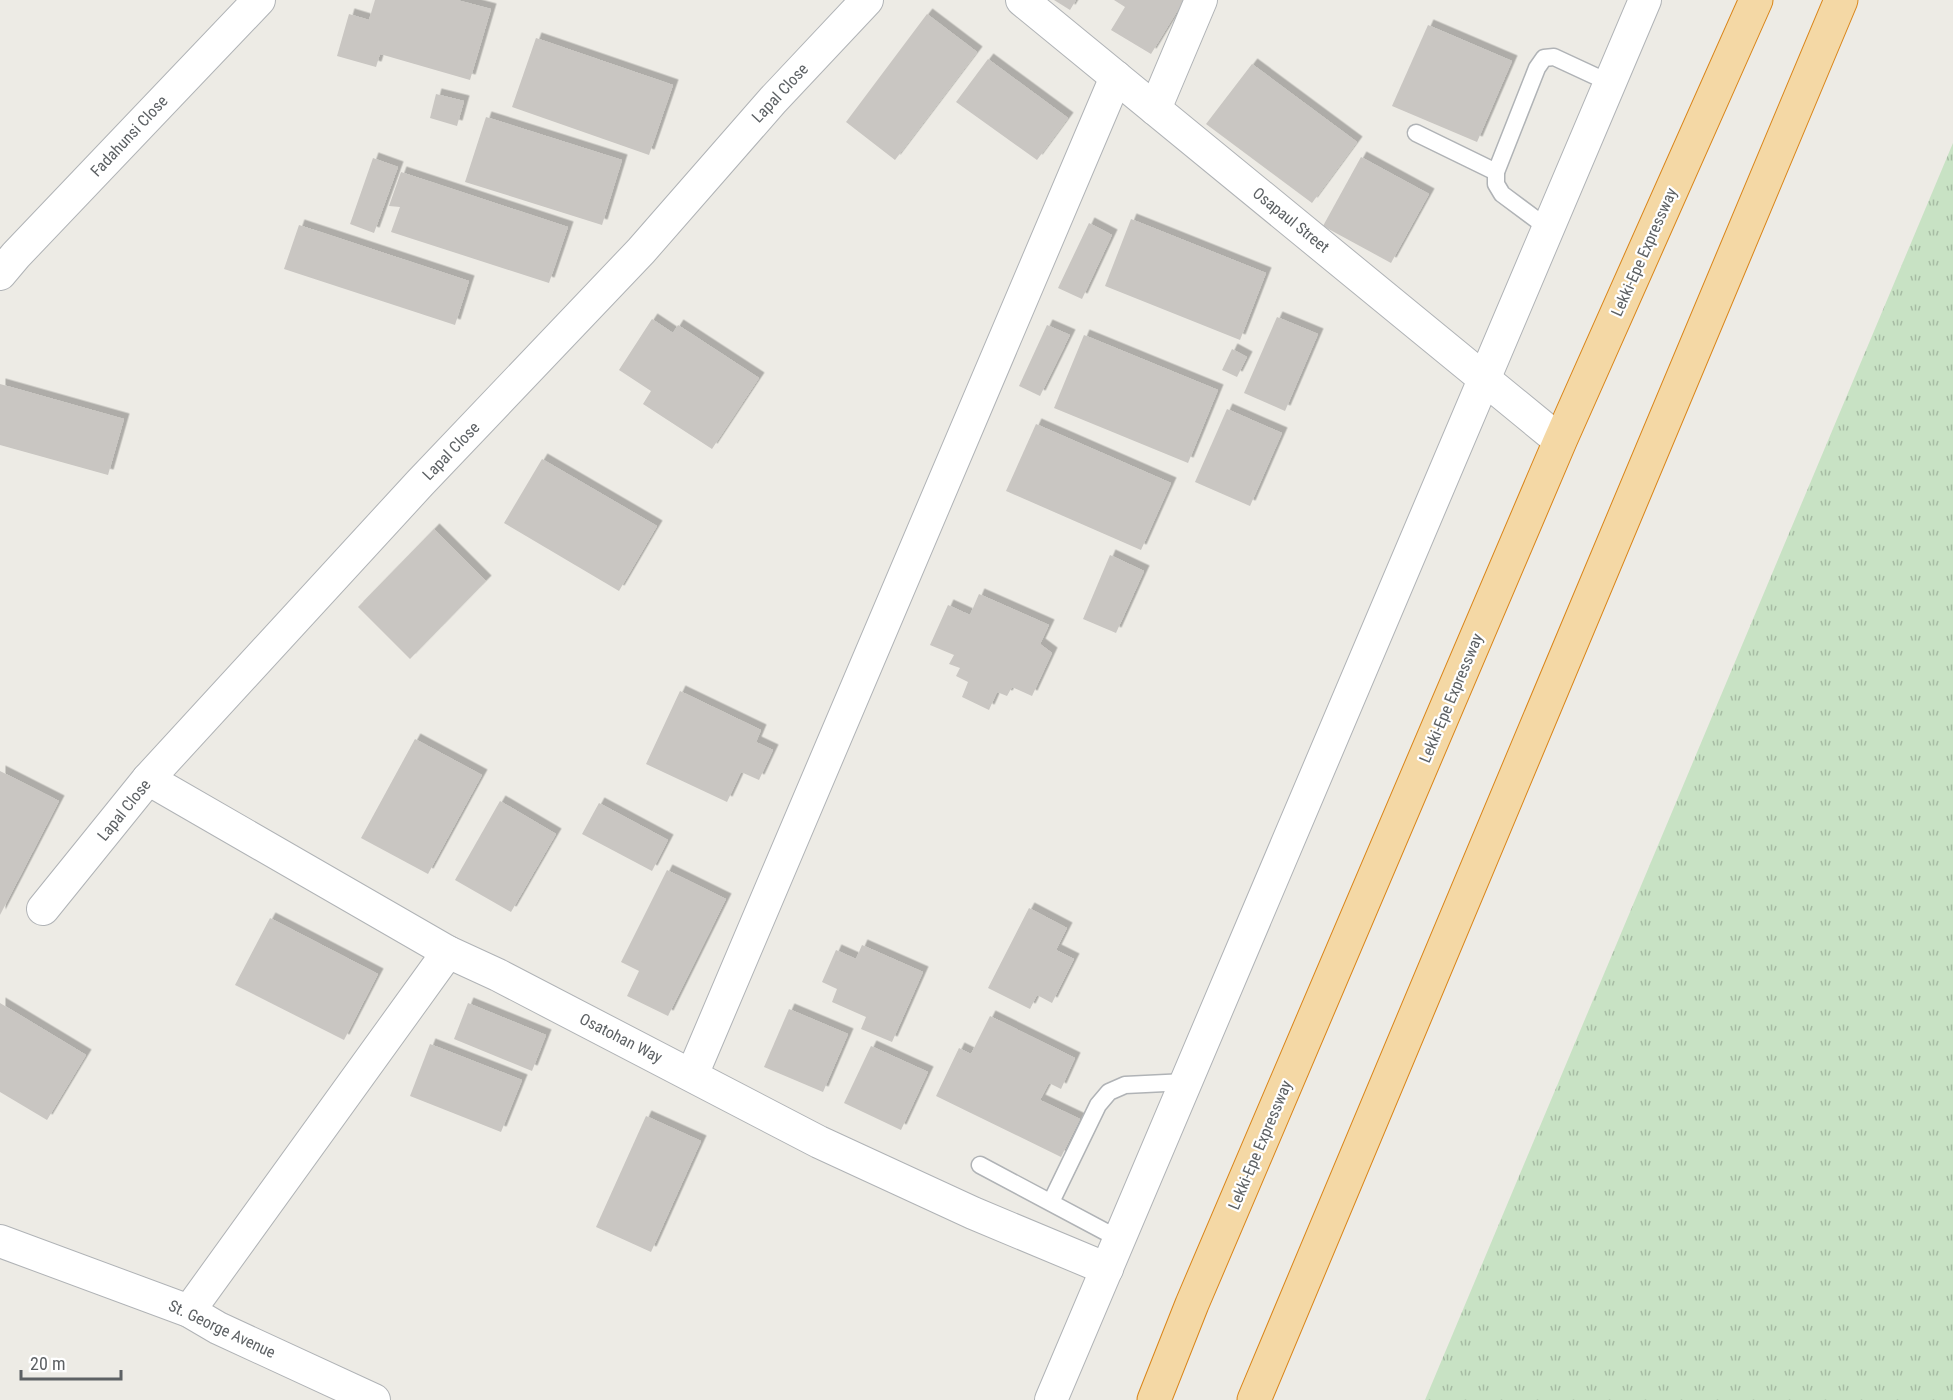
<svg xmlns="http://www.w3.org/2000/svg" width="1953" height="1400" font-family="'Roboto Condensed',sans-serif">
<defs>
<pattern id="grass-tufts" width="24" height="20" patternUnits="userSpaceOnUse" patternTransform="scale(1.5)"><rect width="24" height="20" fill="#c8e2c4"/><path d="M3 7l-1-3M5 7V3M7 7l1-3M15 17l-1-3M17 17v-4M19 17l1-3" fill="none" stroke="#a6bba3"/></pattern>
<filter id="shadow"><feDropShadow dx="5.5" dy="-5.5" stdDeviation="0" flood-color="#0004"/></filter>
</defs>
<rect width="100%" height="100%" fill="#edebe5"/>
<polygon fill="url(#grass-tufts)" points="1953,143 1953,1400 1425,1400"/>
<g fill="#c9c6c2" filter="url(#shadow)">
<polygon points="375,0 457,0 491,9 470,80 380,54 376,67 337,56 349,14 369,20"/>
<polygon points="1054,0 1076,0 1070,10"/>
<polygon points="1114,0 1184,0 1151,54 1111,30 1125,7"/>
<polygon points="927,14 977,52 895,160 846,122"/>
<polygon points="1428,25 1512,61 1477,142 1392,106"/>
<polygon points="536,38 673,85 649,155 512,107"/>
<polygon points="988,59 1068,118 1037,160 956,102"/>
<polygon points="1252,64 1357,142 1312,203 1206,124"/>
<polygon points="436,94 464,101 457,126 430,118"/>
<polygon points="486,117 622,160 602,225 465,182"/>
<polygon points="1361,157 1429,194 1391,263 1323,226"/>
<polygon points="373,158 398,167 374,233 350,224"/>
<polygon points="401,172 568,227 549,283 391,232 400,207 389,206"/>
<polygon points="1131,219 1266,273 1240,340 1105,286"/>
<polygon points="1089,223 1112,235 1082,299 1058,288"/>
<polygon points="299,225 469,281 455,325 284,269"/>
<polygon points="1277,317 1318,334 1285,411 1244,393"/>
<polygon points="652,319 673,333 678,325 759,378 712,449 643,404 651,391 619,370"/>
<polygon points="1047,325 1070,335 1040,396 1019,386"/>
<polygon points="1084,335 1218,390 1188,463 1054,408"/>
<polygon points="1232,349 1247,357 1237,377 1222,370"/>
<polygon points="0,384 124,419 108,475 0,445"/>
<polygon points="1227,409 1282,433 1250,506 1195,482"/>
<polygon points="1036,424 1171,483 1141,550 1006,491"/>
<polygon points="542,459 657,526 619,591 504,523"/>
<polygon points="434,529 486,581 410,659 358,607"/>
<polygon points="1110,555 1144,571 1116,633 1083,619"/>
<polygon points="979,594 1049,625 1040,644 1052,653 1032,696 1012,687 1007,696 997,692 989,710 962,697 968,682 956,676 960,668 949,664 954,655 930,645 948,605 970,615"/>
<polygon points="680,691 761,730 756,742 773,750 759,780 741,772 727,802 646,764"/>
<polygon points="415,739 482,775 428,874 361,838"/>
<polygon points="0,771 59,801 0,915"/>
<polygon points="500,801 556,834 511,912 455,880"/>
<polygon points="599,803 668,840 652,871 582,834"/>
<polygon points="667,870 726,899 668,1016 627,996 639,971 621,962"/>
<polygon points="1029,908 1067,928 1056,950 1074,959 1052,1003 1037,995 1030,1009 988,988"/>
<polygon points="270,918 378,974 344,1040 235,985"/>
<polygon points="862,945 923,972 892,1042 861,1029 866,1017 832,1002 837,989 822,982 836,950 856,959"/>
<polygon points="0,1003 86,1055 47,1120 0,1092"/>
<polygon points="468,1003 546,1035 532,1071 454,1039"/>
<polygon points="789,1009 848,1034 823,1092 764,1067"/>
<polygon points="990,1016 1075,1058 1061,1089 1049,1083 1040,1100 1080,1119 1061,1157 936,1096 959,1048 971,1054"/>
<polygon points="430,1044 522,1080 501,1132 410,1096"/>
<polygon points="871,1046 928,1072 901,1130 844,1103"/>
<polygon points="646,1116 701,1141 651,1252 596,1227"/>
</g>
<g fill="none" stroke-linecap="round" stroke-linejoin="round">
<defs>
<g id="service">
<polyline points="1416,133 1496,172"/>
<polyline points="1549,229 1502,194 1496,184 1496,172 1537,68 1544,58 1554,57 1610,83"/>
<polyline points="980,1165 1119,1239"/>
<polyline points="1051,1202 1098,1105 1109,1092 1125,1085 1186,1082"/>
</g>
<g id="minor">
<polyline points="1022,0 1560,441"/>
<polyline points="1155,109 1201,0"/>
<polyline points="0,274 16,255 259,0"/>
<polyline points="148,779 448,952 498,975 819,1142 973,1213 1107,1269"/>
<polyline points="43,909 148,779 420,483 641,251 773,100 867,0"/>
<polyline points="692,1075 1116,77"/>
<polyline points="0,1241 189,1311 218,1328 374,1400"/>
<polyline points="189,1311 448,952"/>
<polyline points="1051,1400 1645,0"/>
</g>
<g id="trunk">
<polyline points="1154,1400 1192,1304 1560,441 1756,0"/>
<polyline points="1254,1400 1841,0"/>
</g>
</defs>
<use href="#service" stroke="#b0b3b6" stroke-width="19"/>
<use href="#minor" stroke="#b0b3b6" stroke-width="34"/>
<use href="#trunk" stroke="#d98519" stroke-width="35"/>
<use href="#service" stroke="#fff" stroke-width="16"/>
<use href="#minor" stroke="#fff" stroke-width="32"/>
<use href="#trunk" stroke="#f4d8a5" stroke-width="33"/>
</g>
<g text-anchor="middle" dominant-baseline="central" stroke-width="4.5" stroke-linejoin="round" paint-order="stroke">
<g font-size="16" fill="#5d6164" stroke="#fff">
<text transform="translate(780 93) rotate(-47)">Lapal Close</text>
<text transform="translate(129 136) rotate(-47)">Fadahunsi Close</text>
<text transform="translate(1291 220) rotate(39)">Osapaul Street</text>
<text transform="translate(1644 252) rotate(-66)">Lekki-Epe Expressway</text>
<text transform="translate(451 451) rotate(-46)">Lapal Close</text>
<text transform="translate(1451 698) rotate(-67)">Lekki-Epe Expressway</text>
<text transform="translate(124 810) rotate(-51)">Lapal Close</text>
<text transform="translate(621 1038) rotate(27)">Osatohan Way</text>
<text transform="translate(1260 1145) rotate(-67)">Lekki-Epe Expressway</text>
<text transform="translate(222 1329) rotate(25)">St. George Avenue</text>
</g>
</g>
<path d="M21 1370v9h100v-9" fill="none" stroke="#5d6164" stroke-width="3"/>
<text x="30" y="1370" font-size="18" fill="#5d6164" stroke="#ffffff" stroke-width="4.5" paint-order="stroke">20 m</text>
</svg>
